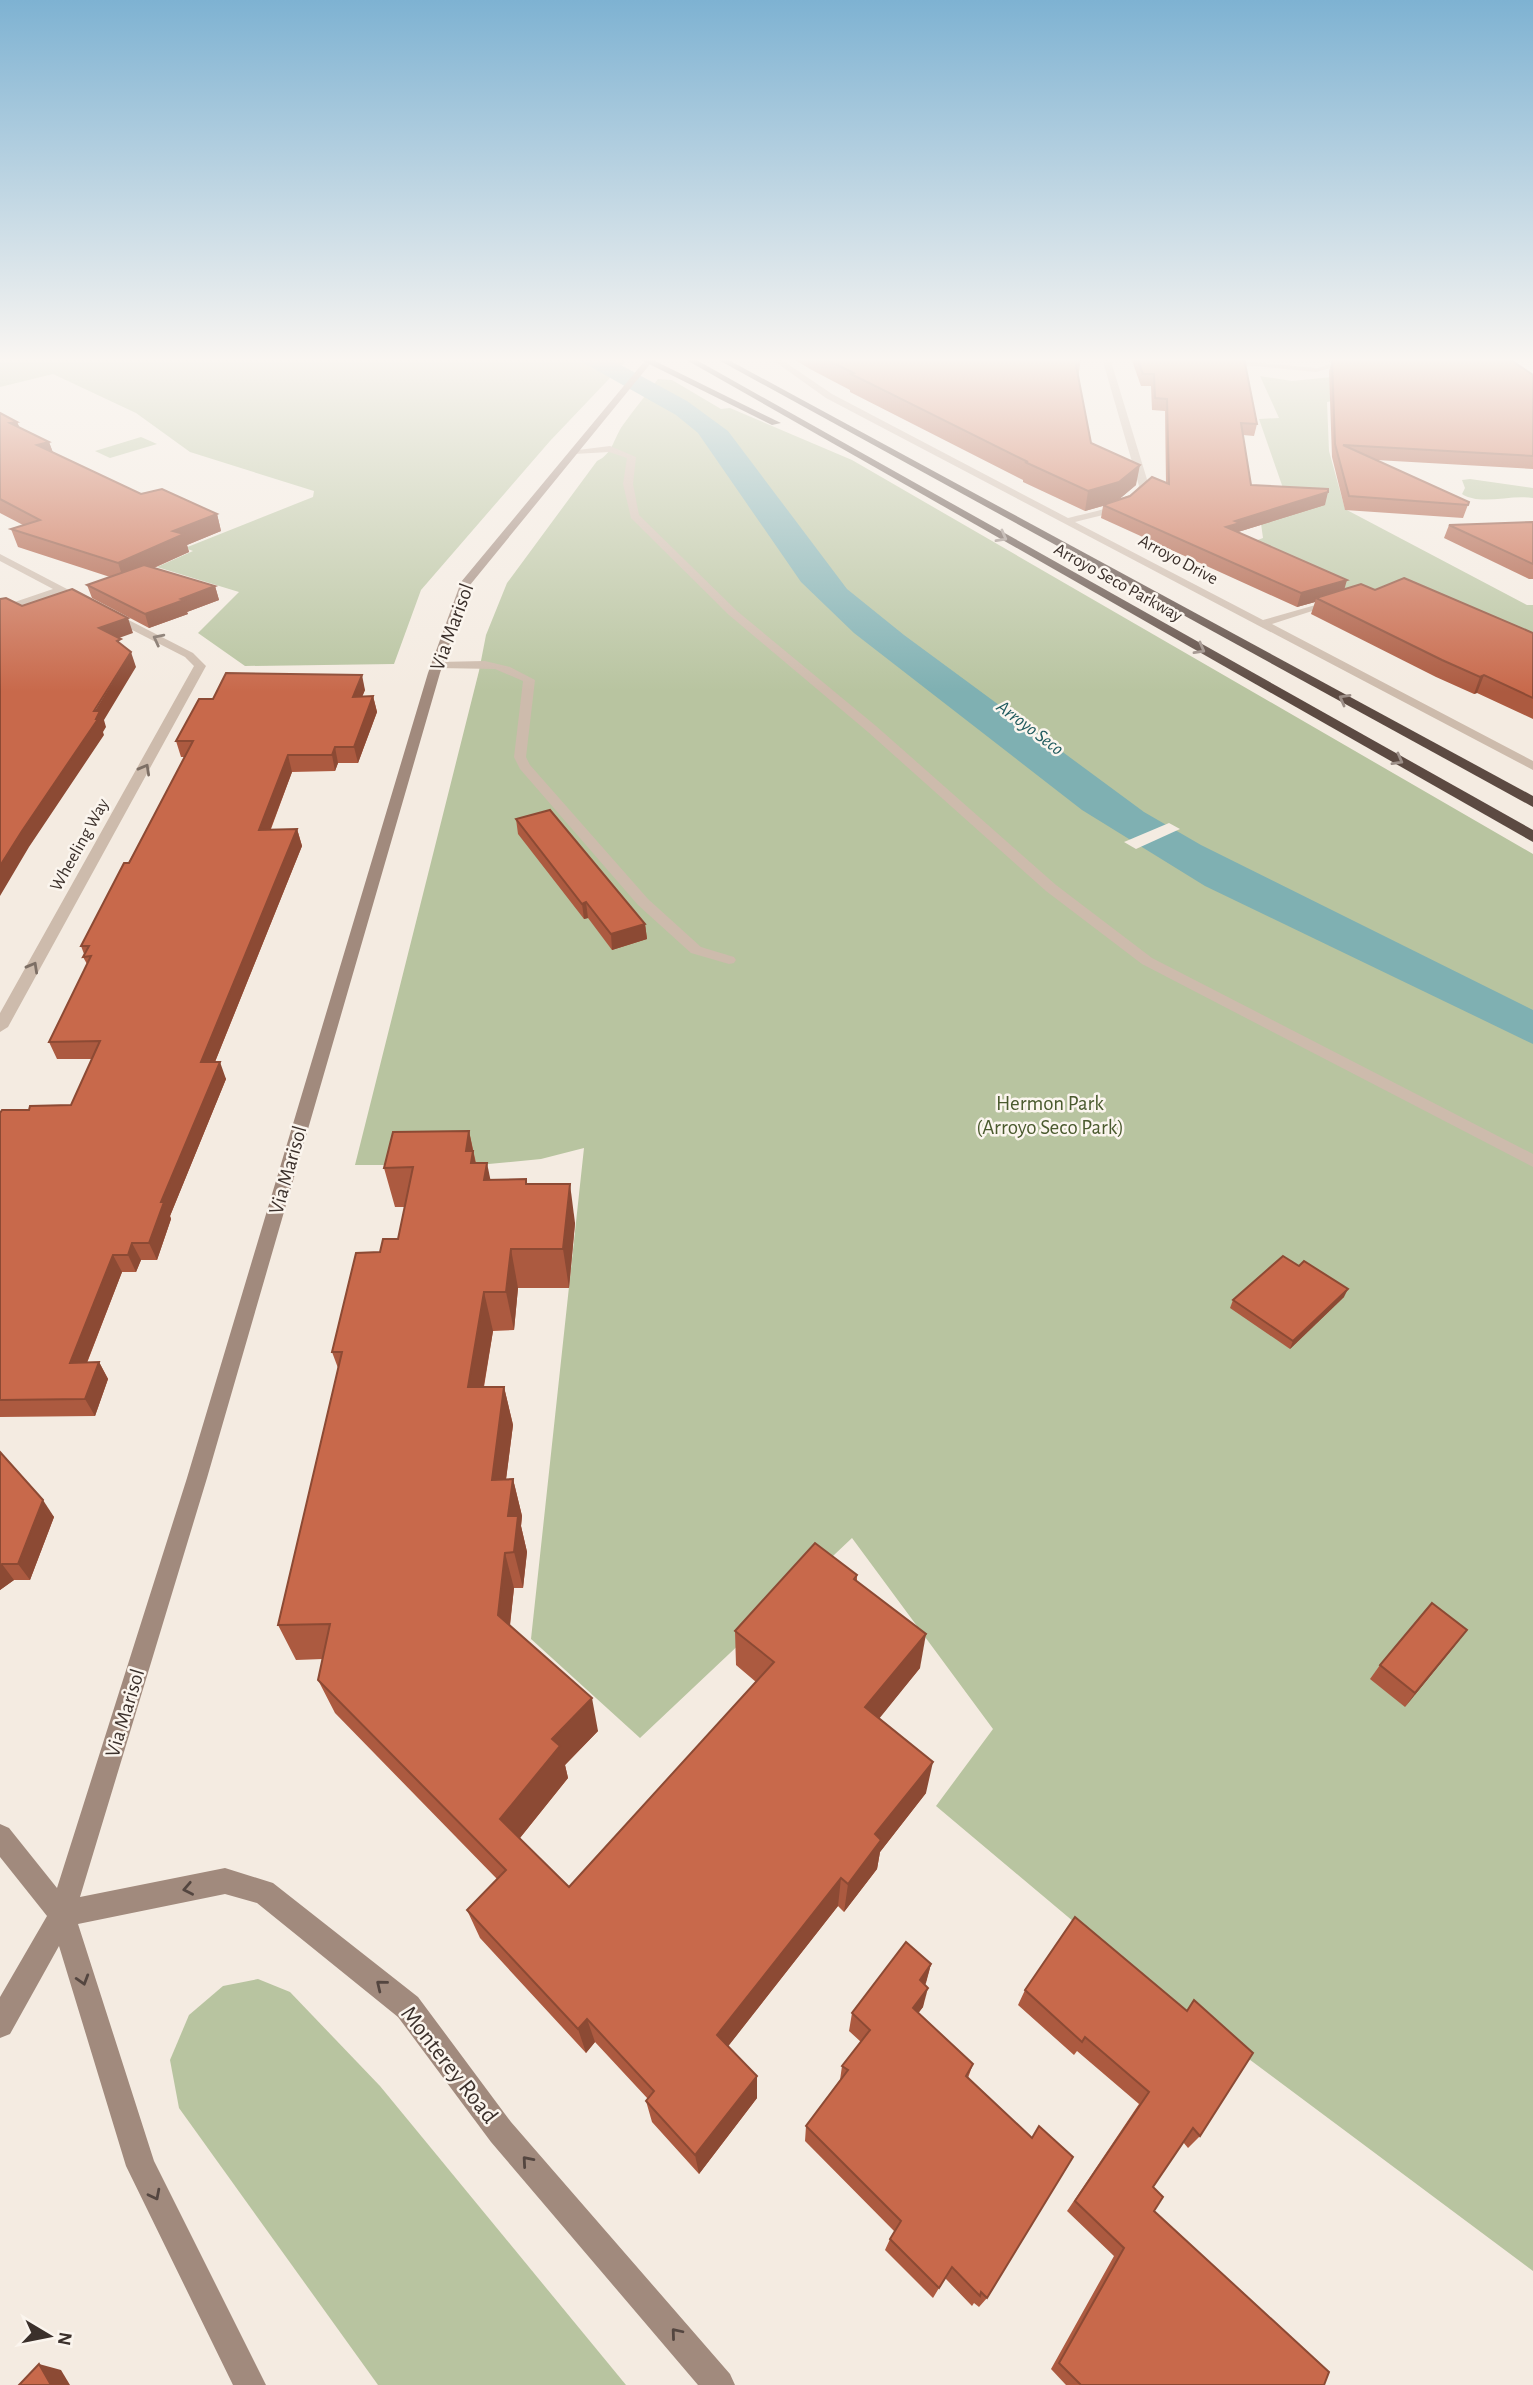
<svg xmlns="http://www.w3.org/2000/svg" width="1533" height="2385" font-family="'Alegreya Sans',sans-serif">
<rect width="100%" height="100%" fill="#f4ebe1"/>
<g fill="#b8c4a0">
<polygon points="0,358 624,358 627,360 550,441 421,590 394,664 245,666 198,633 239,592 157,567 193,551 185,548 313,497 314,491 190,452 136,413 53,374 0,387"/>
<polygon points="1260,376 1292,381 1342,376 1376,392 1327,402 1329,451 1345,509 1527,605 1533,605 1533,652 1367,603 1241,546 1263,538 1259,509 1291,511 1259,419 1279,418"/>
<path d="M658 379 672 380 721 409 730 408 852 460 1533 854V2271L1143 1980 936 1806 993 1729 852 1538 640 1738 531 1639 584 1148 541 1159 478 1165H355L479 671 486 635 507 583 597 461C613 454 614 437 623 425 634 409 647 394 658 379Z"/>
<polygon points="141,437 157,444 110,458 95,451"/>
<path d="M1470 479 1533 488V498C1511 494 1480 506 1462 494L1465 488 1462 480Z"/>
<polygon points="258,1979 290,1992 380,2086 626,2385 378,2385 179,2108 170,2060 189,2015 223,1986"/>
</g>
<polygon fill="#7fb0b2" points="575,358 608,358 687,401 728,431 847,589 904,635 1144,812 1201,845 1533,1010 1533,1044 1205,886 1082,810 854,633 801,582 698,433 676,415"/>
<polygon fill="#f4ebe1" points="1169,823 1180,829 1136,849 1124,842"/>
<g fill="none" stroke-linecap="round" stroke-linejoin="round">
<g fill="#cdbbac" fill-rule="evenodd">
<polygon points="1345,359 1348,363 1316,372 1312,370"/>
<polygon points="610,446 636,457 633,484 639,515 737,611 876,726 1056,885 1152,958 1533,1154 1533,1167 1142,964 1046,891 868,732 729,615 631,518 623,484 627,458 609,452 574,454 570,451"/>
<polygon points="485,661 510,667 535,680 526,757 530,765 648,899 701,947 734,957 736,960 734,963 729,964 691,953 638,905 520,769 514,757 523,681 495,669 438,668 432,665 438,662"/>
</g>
<g fill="#cdbbac" fill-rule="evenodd">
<path d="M770 358H779L832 394 1068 518C1090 512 1127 508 1139 486L1102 358H1110L1149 486C1135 511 1101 515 1075 522L1263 620 1340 598V602L1272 624 1533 761V770L826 398Z"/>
<polygon points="1219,359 1316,368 1320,370 1316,372 1222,363"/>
<polygon points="0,554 88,600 89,602 80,604 61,594 0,614 0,607 53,589 0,561"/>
<polygon points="105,612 113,612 193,653 206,666 8,1027 0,1032 0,1013 194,666 185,657 105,616"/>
</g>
<polygon fill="#a18a7d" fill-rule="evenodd" points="647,358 655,358 470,585 440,673 207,1478 80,1897 225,1868 273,1883 418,1997 511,2122 730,2374 735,2385 698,2385 491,2142 398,2017 257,1903 225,1894 78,1924 154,2161 266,2385 233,2385 126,2166 59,1946 10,2034 0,2038 0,1997 47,1916 0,1857 0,1824 9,1828 57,1888 187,1478 428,673 461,582"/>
<g fill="#5c4a42" fill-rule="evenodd">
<polygon points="637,358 649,358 781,423 772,425"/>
<polygon points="683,358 693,358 1533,830 1533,842"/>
<polygon points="715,358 725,358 1533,796 1533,807"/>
</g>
</g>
<g fill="#ac5a40">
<polygon points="792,358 1081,358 1078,378 1091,443 1136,485 1119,499 1166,483 1165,411 1152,410 1151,386 1141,386 1131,358 1244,358 1257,424 1254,436 1243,435 1251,485 1325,505 1238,532 1344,589 1375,590 1533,633 1533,719 1477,693 1474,694 1436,677 1311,614 1315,602 1297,607 1101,518 1103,506 1085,511 1023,482 1023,480 850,392 850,390 810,369"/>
<polygon points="1329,358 1508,358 1533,375 1533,469 1376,460 1469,502 1463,518 1345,510 1332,457 1329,371 1332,361 1329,362"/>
<polygon points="0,413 17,422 20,428 49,442 53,453 141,494 217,514 221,531 187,545 189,552 154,568 215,586 219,600 187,612 188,614 149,628 92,598 87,585 110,577 18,547 11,529 23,525 0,513"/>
<polygon points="1533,522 1533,579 1529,579 1444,538 1449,525"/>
<polygon points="365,690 362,696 373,696 377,712 358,763 338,763 335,771 292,772 271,829 297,829 302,846 215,1062 226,1079 170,1216 171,1219 157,1260 141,1260 136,1272 122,1272 87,1363 99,1362 108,1379 95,1416 0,1417 0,1113 71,1105 92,1059 57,1059 49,1042 87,964 83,957 84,954 81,946 140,842 185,757 181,757 176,741 213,699"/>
<polygon points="516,819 645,924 647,939 612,950 588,918 584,919 518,834"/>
<polygon points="469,1131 476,1163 490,1180 526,1179 527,1184 575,1223 569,1288 518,1288 514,1330 493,1331 484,1387 504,1387 513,1425 506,1480 513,1479 522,1516 521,1526 527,1552 523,1588 514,1588 510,1626 598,1731 565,1765 568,1778 520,1838 569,1887 756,1682 736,1665 735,1631 857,1575 857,1581 920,1668 879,1718 926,1793 880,1852 877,1869 844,1912 838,1906 728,2046 757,2098 699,2174 652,2122 646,2101 648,2099 595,2042 586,2053 480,1938 467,1910 497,1879 335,1713 318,1680 323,1659 296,1660 278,1625 338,1368 332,1352 380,1252 398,1239 405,1207 395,1207 384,1168"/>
<polygon points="1299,1266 1344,1297 1290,1349 1230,1308 1233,1300"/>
<polygon points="0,1452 54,1517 30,1580 14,1580 0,1590"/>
<polygon points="1456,1644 1405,1707 1370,1679 1380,1665"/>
<polygon points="931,1964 925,1985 923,2007 918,2013 973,2064 968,2078 987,2298 979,2307 974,2303 972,2306 945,2278 933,2298 885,2250 890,2239 895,2232 805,2141 806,2126 840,2080 842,2066 861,2042 849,2031 852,2013"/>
<polygon points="1025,1990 1187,2011 1194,2000 1200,2136 1188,2148 1183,2142 1153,2187 1154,2211 1324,2385 1066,2385 1051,2369 1114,2256 1067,2211 1139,2104 1077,2051 1074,2055 1018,2005"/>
</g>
<g fill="#8c4a34">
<polygon points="17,422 23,438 10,423"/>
<polygon points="49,442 55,458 37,445"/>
<polygon points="1140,465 1136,485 1116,502 1085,511 1088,491"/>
<polygon points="1328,492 1325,505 1238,532 1226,527 1235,521"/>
<polygon points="217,514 221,531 187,545 189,552 124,581 118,563 173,531"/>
<polygon points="1347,580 1343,594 1316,598 1315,602 1297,607 1301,593"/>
<polygon points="215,586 219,600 187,612 188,614 149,628 145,614"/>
<polygon points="128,618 133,633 105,643 99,628"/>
<polygon points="131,652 136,667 104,720 106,727 103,732 104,735 29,847 0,896 0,866"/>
<polygon points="362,675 365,690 356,712 353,697"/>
<polygon points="1484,675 1477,693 1474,694 1480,677"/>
<polygon points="373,696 377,712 358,763 354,747"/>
<polygon points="335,747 338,763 335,771 332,755"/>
<polygon points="288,755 292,772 264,846 259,830"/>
<polygon points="297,829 302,846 208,1079 201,1062"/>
<polygon points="586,902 588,918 584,919 582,904"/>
<polygon points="645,924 647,939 612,950 611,934"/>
<polygon points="220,1062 226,1079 170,1216 171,1219 157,1260 149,1243 161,1202"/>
<polygon points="469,1131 473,1151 481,1190 466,1151"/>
<polygon points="487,1163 495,1202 484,1180"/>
<polygon points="570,1184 575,1223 569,1288 563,1249"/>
<polygon points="132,1243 141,1260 136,1272 128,1255"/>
<polygon points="511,1249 518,1288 514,1330 506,1292"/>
<polygon points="113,1255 122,1272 80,1380 70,1363"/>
<polygon points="1348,1289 1344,1297 1290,1349 1293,1341"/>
<polygon points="484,1292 493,1331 477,1425 468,1387"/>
<polygon points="99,1362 108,1379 95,1416 85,1399"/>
<polygon points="504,1387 513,1425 501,1517 492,1480"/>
<polygon points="513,1479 522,1516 521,1526 527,1552 523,1588 514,1552 508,1516"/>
<polygon points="43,1500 54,1517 30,1580 18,1564"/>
<polygon points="505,1553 514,1588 507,1649 498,1615"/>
<polygon points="2,1564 14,1580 0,1590 0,1565"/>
<polygon points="1467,1630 1456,1644 1405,1707 1415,1693"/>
<polygon points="926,1634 920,1668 862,1740 865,1707"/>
<polygon points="592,1698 598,1731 565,1765 568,1778 511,1849 500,1819 552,1739"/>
<polygon points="933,1762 926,1793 880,1852 877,1869 844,1912 848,1884 875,1834"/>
<polygon points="841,1878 838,1906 719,2058 717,2035"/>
<polygon points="931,1964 926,1983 915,1999 920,1980"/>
<polygon points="928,1988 923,2007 908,2027 913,2008"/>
<polygon points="587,2019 595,2042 586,2053 578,2029"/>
<polygon points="757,2076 757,2098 699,2174 695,2155"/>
<polygon points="39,2364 61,2370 70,2385 51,2385"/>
</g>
<g fill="#c8694b" stroke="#8c4a34" stroke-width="2">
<polygon points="823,358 1081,358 1081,360 1075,360 1091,443 1140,465 1119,482 1088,491 1025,462 1028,462 851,374 854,373"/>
<polygon points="1137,358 1244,358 1257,424 1241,423 1251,485 1328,489 1328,492 1235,521 1240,523 1226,527 1347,580 1301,593 1103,505 1130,496 1152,477 1169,484 1167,399 1155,398 1154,374 1143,374"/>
<polygon points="1338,358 1508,358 1533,375 1533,456 1343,445 1469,502 1468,505 1349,496 1335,444 1332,359"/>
<polygon points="0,413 17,422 10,423 49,442 37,445 141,494 162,489 217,514 173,531 184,534 118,563 11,529 40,520 0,499"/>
<polygon points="1533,522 1533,564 1449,525"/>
<polygon points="144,565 215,586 181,599 184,600 145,614 87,585"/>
<polygon points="1404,578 1533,633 1533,698 1484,675 1480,677 1442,660 1316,598 1361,584 1375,590"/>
<polygon points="72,589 128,618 99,628 121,639 117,641 131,652 94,711 100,711 96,719 98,719 22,831 0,866 0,599 6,598 22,606"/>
<polygon points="226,673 362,675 353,697 373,696 354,747 335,747 332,755 288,755 259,830 297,829 201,1062 220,1062 161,1202 164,1202 149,1243 132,1243 128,1255 113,1255 70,1363 99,1362 85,1399 0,1400 0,1113 2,1110 29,1110 30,1106 71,1105 100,1041 49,1042 91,956 83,957 89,946 81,946 124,863 129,863 140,842 193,741 176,741 199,699 213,699"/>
<polygon points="550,810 645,924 611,934 586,902 582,904 516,819"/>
<polygon points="469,1131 466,1151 473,1151 471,1163 487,1163 484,1180 526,1179 526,1184 570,1184 563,1249 511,1249 506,1292 484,1292 468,1387 504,1387 492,1480 513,1479 508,1516 518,1516 514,1552 505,1553 498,1615 592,1698 552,1739 560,1746 500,1819 569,1887 774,1662 735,1631 815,1543 857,1575 854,1579 926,1634 865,1707 933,1762 875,1834 881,1840 848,1884 841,1878 717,2035 757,2076 695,2155 646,2101 654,2091 587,2019 578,2029 467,1910 506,1870 318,1680 330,1624 278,1625 342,1352 332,1352 356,1253 380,1252 383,1239 398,1239 413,1167 384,1168 393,1132"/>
<polygon points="1283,1256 1299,1266 1304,1261 1348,1289 1293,1341 1233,1300"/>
<polygon points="0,1452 43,1500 18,1564 2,1564 0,1565"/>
<polygon points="1432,1603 1467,1630 1415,1693 1380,1665"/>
<polygon points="1075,1917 1187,2011 1194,2000 1253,2053 1200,2136 1193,2128 1153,2187 1163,2197 1154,2211 1329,2372 1324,2385 1081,2385 1059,2363 1124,2248 1075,2201 1149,2092 1085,2037 1082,2042 1025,1990"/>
<polygon points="906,1942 931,1964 920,1980 928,1988 913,2008 973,2064 966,2076 1032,2138 1039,2126 1073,2157 987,2298 981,2292 980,2296 952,2267 939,2288 890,2239 901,2221 806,2126 848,2070 842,2066 870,2030 852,2013"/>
<polygon points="39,2364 51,2385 19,2385"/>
</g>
<defs><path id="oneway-chevron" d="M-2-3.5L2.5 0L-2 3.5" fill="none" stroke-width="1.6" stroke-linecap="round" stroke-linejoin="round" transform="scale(1.75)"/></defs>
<g stroke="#9c8e87">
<use href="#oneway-chevron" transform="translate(1002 537) rotate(29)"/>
<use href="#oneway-chevron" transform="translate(1200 649) rotate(29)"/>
<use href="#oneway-chevron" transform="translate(1344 699) rotate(-151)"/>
<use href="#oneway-chevron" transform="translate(1398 760) rotate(29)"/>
</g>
<g stroke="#7d6f65">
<use href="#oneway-chevron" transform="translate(158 639) rotate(-153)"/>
<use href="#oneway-chevron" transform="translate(145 769) rotate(-61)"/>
<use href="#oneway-chevron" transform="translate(33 967) rotate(-61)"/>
</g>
<g stroke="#544640">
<use href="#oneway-chevron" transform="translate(188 1889) rotate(169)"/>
<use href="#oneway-chevron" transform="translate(83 1980) rotate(73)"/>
<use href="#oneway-chevron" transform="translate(381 1985) rotate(-141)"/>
<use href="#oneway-chevron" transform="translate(527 2161) rotate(-131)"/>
<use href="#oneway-chevron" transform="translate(155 2195) rotate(63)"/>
<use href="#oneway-chevron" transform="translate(676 2333) rotate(-130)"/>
</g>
<linearGradient id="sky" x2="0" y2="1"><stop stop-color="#7eb2d2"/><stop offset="0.52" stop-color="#faf6f2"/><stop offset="1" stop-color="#faf6f2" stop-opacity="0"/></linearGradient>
<rect width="1533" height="692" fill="url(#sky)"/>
<g text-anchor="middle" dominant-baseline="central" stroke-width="5" stroke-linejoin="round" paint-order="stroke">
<g font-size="18" fill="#3b302b" stroke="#fbf5ee">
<text transform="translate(1178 560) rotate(28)">Arroyo Drive</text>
<text transform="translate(1118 583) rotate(29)">Arroyo Seco Parkway</text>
<text transform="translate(80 845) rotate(-61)">Wheeling Way</text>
</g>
<g font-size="19" font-style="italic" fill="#1f5a5e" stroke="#fbf5ee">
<text transform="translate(1030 728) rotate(37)">Arroyo Seco</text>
</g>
<g font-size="21" fill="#3b302b" stroke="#fbf5ee">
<text transform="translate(452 627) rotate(-70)">Via Marisol</text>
<text transform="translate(288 1170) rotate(-74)">Via Marisol</text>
<text transform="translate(125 1713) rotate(-73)">Via Marisol</text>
</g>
<g font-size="21" fill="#4a5a2e" stroke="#fbf5ee">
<text x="1050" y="1103">Hermon Park<tspan x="1050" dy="24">(Arroyo Seco Park)</tspan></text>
</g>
<g font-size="24" fill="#3b302b" stroke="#fbf5ee">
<text transform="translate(449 2065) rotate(52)">Monterey Road</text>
</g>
</g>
<g transform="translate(49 2336) rotate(100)" stroke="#fbf5ee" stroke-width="5" paint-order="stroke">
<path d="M0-5L12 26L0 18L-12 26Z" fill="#3b302b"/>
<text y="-10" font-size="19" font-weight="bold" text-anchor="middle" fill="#3b302b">N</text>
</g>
</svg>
